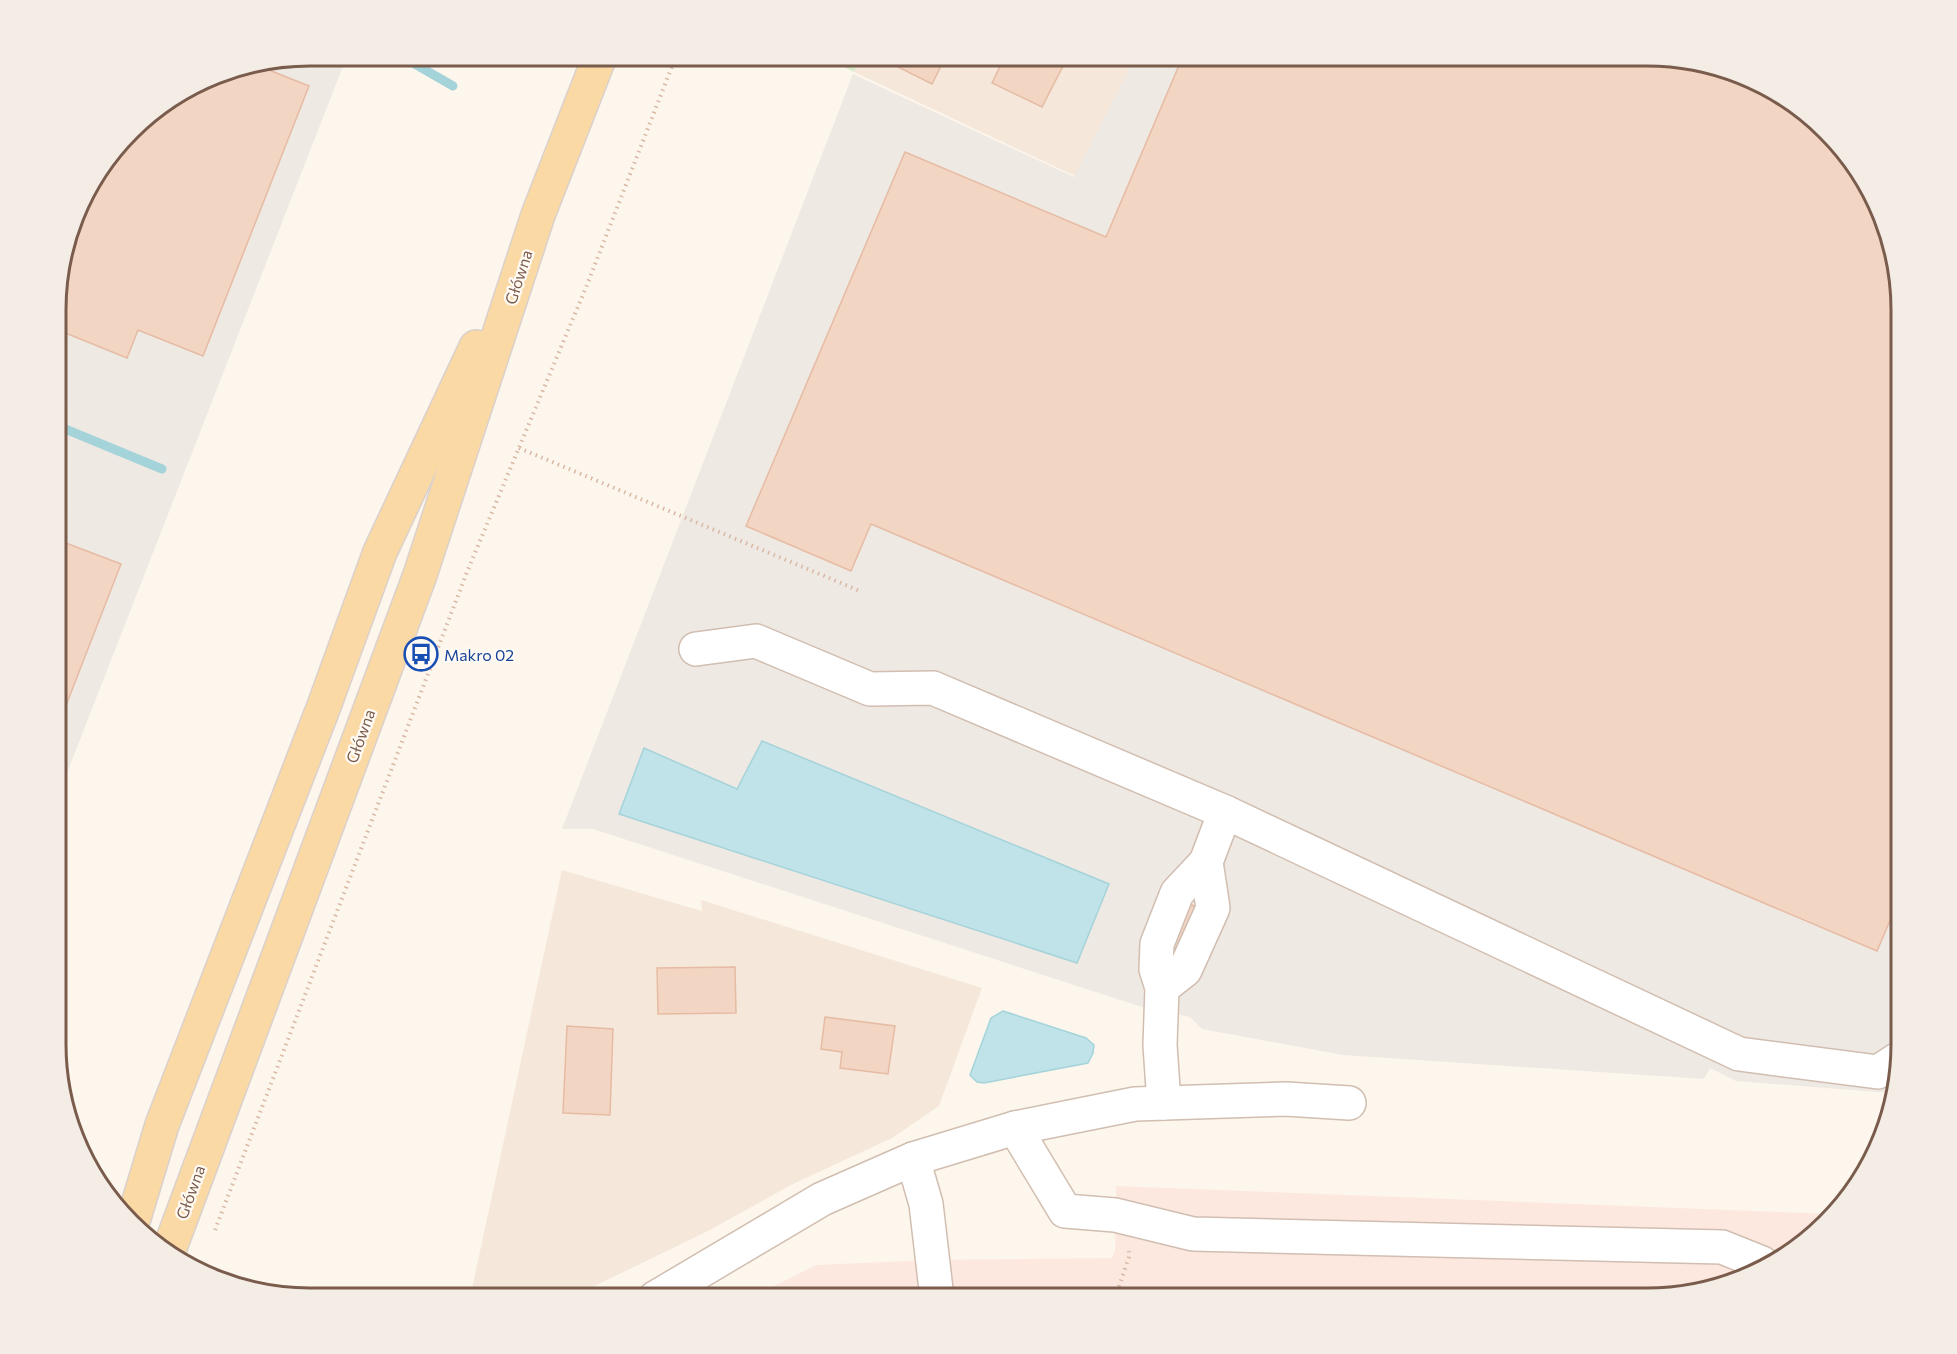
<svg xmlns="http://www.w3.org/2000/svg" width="1957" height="1354" font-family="Commissioner,sans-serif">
<rect width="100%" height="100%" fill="#fdf6ec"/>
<g fill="#f5e8da">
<polygon points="862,56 1136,56 1075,176 854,72"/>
<polygon points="562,870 702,911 701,900 982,988 939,1106 892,1138 793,1184 706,1232 570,1298 470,1298"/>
</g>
<polygon fill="#fde8e0" points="1116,1186 1830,1214 1760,1272 1647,1298 750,1298 816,1265 933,1260 1112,1258 1115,1250"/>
<g fill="#efe9e4">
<polygon points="310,56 347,56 58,796 58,277 82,197 142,119 213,75"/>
<polygon points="1136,56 1663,56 1729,69 1801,108 1868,183 1901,294 1901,1060 1895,1091 1878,1092 1736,1081 1710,1068 1704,1079 1343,1055 1202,1029 1190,1017 1142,1007 593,829 562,829 853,74 1074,177"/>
</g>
<polygon fill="#d8ecc9" points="821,56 862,56 854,72"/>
<g fill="#bfe3e8" stroke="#a5d3da" stroke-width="1.5">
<polygon points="762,741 1109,884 1077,963 619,814 644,748 737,789"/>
<polygon points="1003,1011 1086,1038 1094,1045 1093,1053 1088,1063 984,1083 977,1082 970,1075 991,1018"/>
</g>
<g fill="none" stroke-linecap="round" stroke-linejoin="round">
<g stroke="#a5d3da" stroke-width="9">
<polyline points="401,56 453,86"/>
<polyline points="58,426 162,469"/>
</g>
</g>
<g fill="#f3d5c3" stroke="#e6bba3" stroke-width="1.5">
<polygon points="888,56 946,56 932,84 886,61"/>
<polygon points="1005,56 1047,56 1064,64 1042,107 992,83"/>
<polygon points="1183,56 1663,56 1729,69 1801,108 1868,183 1901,294 1901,895 1877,951 871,524 851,571 746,526 905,152 1106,237"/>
<polygon points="259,66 309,86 203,356 138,330 127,358 58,330 58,277 82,197 142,119 213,75"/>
<polygon points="58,540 121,564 58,726"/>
<polygon points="1187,903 1201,909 1183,951 1169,946"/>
<polygon points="735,967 736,1013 658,1014 657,968"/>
<polygon points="825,1017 895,1026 888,1074 840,1068 842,1052 821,1049"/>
<polygon points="567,1026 613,1029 610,1115 563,1113"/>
</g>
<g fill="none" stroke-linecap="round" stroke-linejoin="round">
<defs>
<g id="minor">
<polyline points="696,649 756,641 870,689 933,688 1225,812 1739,1054 1878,1072 1901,1057"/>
<polyline points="1162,988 1185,970 1213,908 1206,862"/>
<polyline points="1164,1103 1160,1045 1162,988 1156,969 1157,944 1177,893 1206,862 1225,812"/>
<polyline points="1015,1128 1065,1211 1115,1215 1193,1234 1722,1247 1762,1263 1766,1267"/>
<polyline points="913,1159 926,1204 937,1298"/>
<polyline points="655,1298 822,1199 913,1159 1015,1128 1135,1104 1286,1099 1349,1103"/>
</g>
<g id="major">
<polyline points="133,1221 162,1125 324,706 380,552 476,347"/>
<polyline points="168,1253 420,575 538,215 600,56"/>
</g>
</defs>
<use href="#minor" stroke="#d1beb0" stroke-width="36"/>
<use href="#major" stroke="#dad1cd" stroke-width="36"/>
<g stroke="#d9b8a5" stroke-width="4" stroke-dasharray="1.5 4.5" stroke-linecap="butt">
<polyline points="519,448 860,591"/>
<polyline points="215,1230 467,572 587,285 676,56"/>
<polyline points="1115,1298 1129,1257 1129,1251"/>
</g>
<use href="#minor" stroke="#fff" stroke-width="33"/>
<use href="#major" stroke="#fbd9a5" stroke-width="33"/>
</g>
<defs>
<symbol id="bus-ring" viewBox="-11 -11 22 22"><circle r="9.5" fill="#fffaf3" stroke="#1a4fb4" stroke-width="1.5"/><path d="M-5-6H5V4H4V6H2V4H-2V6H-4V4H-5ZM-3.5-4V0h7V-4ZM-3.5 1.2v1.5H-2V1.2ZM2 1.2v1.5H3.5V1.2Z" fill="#1a4fb4"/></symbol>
</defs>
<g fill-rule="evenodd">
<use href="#bus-ring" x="402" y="635" width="38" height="38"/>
</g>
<g text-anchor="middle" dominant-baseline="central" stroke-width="4.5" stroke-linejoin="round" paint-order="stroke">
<g font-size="16" fill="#7a5c4d" stroke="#fffaf3">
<text transform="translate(518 277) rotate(-72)">Główna</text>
<text transform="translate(360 736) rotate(-70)">Główna</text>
<text transform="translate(190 1192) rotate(-70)">Główna</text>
</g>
<g font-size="16" fill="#164399" stroke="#fffaf3" text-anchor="start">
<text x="444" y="654">Makro 02</text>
</g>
</g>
<path d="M0 0H1957V1354H0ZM310 66H1647A244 244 0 0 1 1891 310V1044A244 244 0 0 1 1647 1288H310A244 244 0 0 1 66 1044V310A244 244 0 0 1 310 66Z" fill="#f4ede6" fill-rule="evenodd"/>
<path fill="none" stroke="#7a5c4d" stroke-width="3" d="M310 66H1647A244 244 0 0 1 1891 310V1044A244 244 0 0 1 1647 1288H310A244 244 0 0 1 66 1044V310A244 244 0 0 1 310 66Z"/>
</svg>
